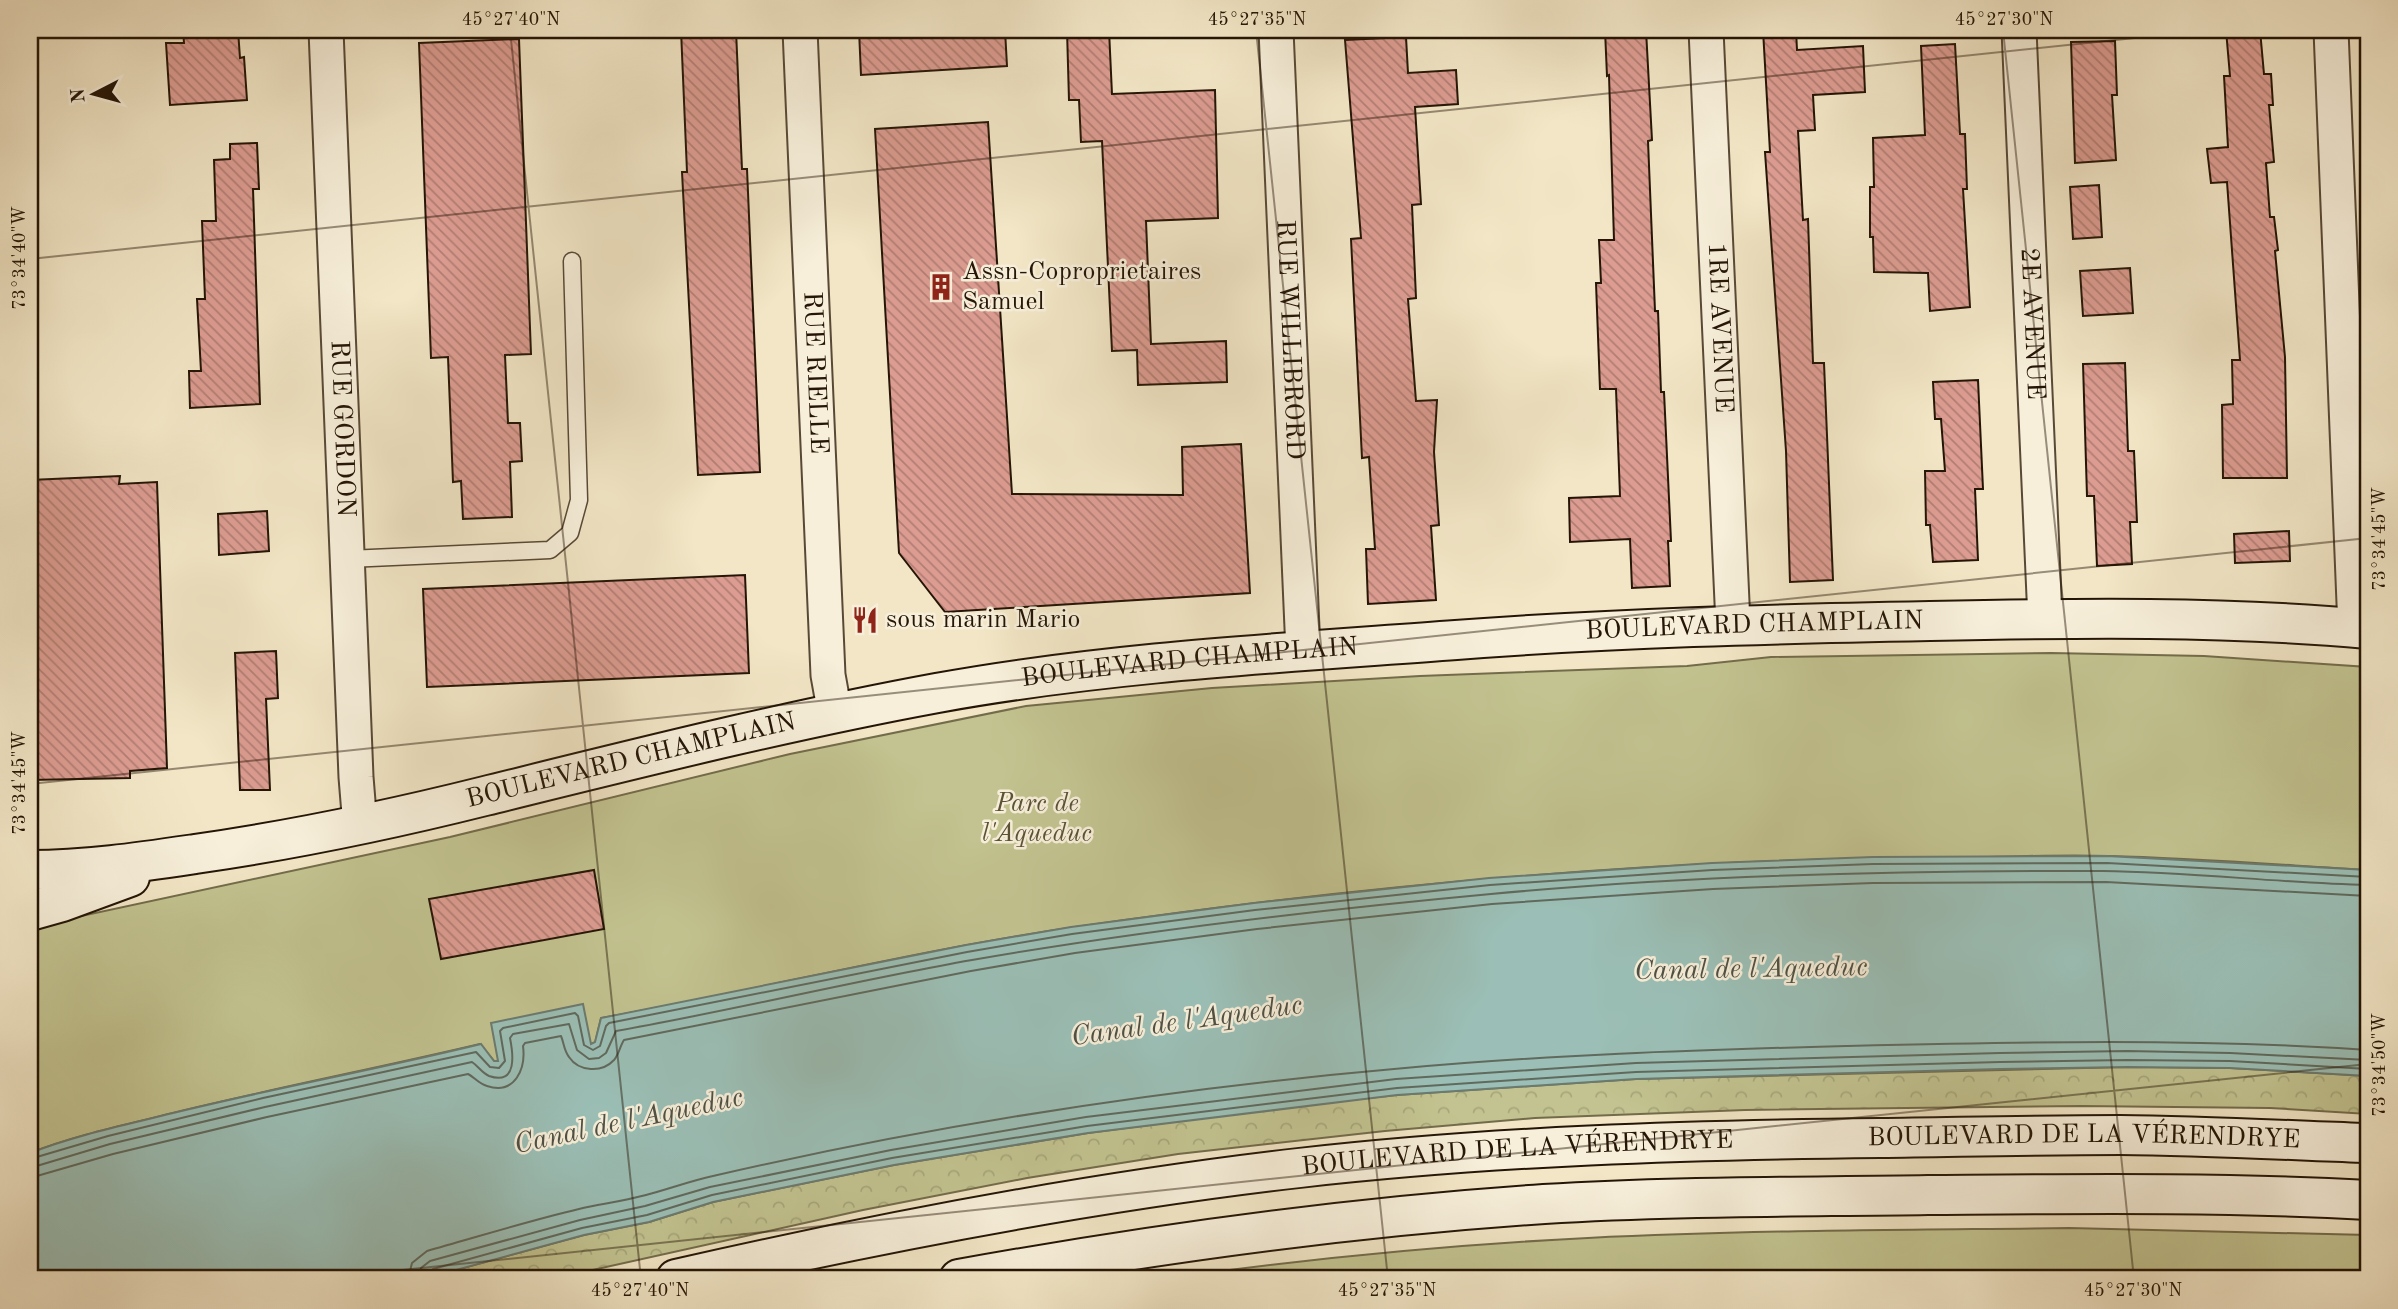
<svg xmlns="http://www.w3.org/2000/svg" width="2398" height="1309" font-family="'Old Standard TT',serif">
<defs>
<pattern id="forest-crowns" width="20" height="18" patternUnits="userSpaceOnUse" patternTransform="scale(1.75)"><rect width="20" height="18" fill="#c2c390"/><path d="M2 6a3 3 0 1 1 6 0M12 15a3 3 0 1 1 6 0" fill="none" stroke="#a7a77b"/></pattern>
<pattern id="building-back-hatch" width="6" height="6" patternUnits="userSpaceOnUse" patternTransform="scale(1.75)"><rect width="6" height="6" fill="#dc9c91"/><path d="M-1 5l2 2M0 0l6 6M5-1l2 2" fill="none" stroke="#b27e74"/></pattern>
</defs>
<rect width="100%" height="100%" fill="#f2e6c6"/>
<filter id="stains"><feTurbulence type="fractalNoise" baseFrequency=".00286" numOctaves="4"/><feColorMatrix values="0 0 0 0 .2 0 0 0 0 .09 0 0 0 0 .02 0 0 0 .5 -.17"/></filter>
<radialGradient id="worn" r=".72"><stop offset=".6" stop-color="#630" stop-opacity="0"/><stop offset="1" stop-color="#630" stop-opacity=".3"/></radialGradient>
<polygon fill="url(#forest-crowns)" stroke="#736c4b" stroke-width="2" points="2127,1067 2230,1068 2368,1076 2368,1114 2270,1108 2081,1106 1745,1110 1535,1118 1385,1131 1178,1154 1027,1178 863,1210 552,1279 423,1279 584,1235 649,1222 713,1202 894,1165 1088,1133 1310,1104 1397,1095 1636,1079"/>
<g fill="#c2c390" stroke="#736c4b" stroke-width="2">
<path d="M2051 653 2204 656 2368 667V870C2282 865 2196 858 2109 856 2062 854 2014 857 1966 857 1668 858 1370 884 1075 927 916 950 759 990 601 1018L595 1043 590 1044 492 1023 499 1061H494L480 1044C378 1068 275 1088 173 1113 125 1125 76 1135 30 1153V927L450 837 790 754 1026 706 1212 688 1420 676 1687 666 1771 657Z"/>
<path d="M2069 1228 2368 1235V1279H1163C1304 1259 1446 1245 1588 1238 1748 1230 1909 1230 2069 1228Z"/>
</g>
<path fill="#9bbfb6" stroke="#6b7b70" stroke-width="2" d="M2107 856 2368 870V1076L2230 1068 2127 1067 2000 1069 1636 1079 1397 1095 1088 1133 894 1165 713 1202 649 1222 584 1235 423 1279H30V1153C76 1135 125 1125 173 1113 275 1088 379 1069 481 1044L494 1061H498L491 1023 583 1004 591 1044 595 1042 601 1018 966 945 1071 927 1254 903 1489 878 1712 863 1873 857Z"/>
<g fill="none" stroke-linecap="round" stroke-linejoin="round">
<g stroke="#606a5e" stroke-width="2">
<polyline points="30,1159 108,1136 263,1098 476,1052 490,1067 499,1068 505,1061 500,1031 503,1028 575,1013 578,1016 584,1045 593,1050 600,1046 606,1026 609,1023 967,952 1072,934 1255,910 1490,885 1712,870 1873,864 2107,863 2368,877"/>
<path d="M30 1168 110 1144 265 1107 472 1062C478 1066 482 1073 489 1076 518 1086 513 1053 510 1038L513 1034 569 1024 577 1050 589 1059 599 1058 606 1053 616 1031C735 1010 853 981 972 960 1144 930 1318 910 1491 894 1694 875 1899 870 2103 871 2191 872 2280 883 2368 885"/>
<path d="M30 1178 113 1154 267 1117 468 1074C474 1077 479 1084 487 1086 515 1095 526 1069 523 1046L525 1043 561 1036C564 1043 564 1051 569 1057 579 1072 602 1073 614 1060 619 1054 620 1046 624 1040L971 971 1075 953 1257 929 1492 904 1713 889 1873 883 2106 882 2368 896"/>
<path d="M408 1279 412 1263 427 1251C477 1237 528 1221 579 1209 601 1204 624 1201 646 1195 669 1189 690 1181 713 1176 934 1125 1167 1089 1394 1069 1544 1055 1695 1050 1846 1046 2021 1042 2194 1038 2368 1050"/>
<polyline points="418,1279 421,1268 430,1261 580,1220 645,1206 710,1187 891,1150 1086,1117 1396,1079 1636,1063 2000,1053 2127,1051 2230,1053 2368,1060"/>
<polyline points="427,1279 428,1273 433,1269 582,1228 647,1215 712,1195 892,1158 1087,1126 1397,1088 1636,1072 2000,1062 2127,1060 2230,1061 2368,1069"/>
</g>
</g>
<g fill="url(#building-back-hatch)" stroke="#241506" stroke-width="2">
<polygon points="183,30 238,30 240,58 244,57 247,100 170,105 166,43 184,43"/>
<polygon points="681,30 736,30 742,169 747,169 760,472 698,475 682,172 687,172"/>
<polygon points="859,30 1005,30 1007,66 861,75"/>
<polygon points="1067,30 1109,30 1112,94 1215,90 1218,218 1146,221 1151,344 1226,341 1227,382 1138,385 1137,350 1112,351 1102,141 1081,142 1079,100 1069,100"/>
<polygon points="1605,30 1646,30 1652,140 1648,141 1655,311 1658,311 1661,392 1664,392 1671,541 1668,541 1670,586 1632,588 1630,539 1570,542 1569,498 1620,496 1616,389 1600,389 1596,283 1601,283 1599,240 1614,240 1609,75 1607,76"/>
<polygon points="1763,30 1796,30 1797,50 1863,46 1865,92 1813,95 1815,130 1798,131 1803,220 1808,219 1813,363 1824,363 1833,580 1790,582 1786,451 1765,152 1770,152"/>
<polygon points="2226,30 2260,30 2264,74 2271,74 2273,105 2269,105 2274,162 2266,163 2270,217 2274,217 2278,250 2275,251 2285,357 2287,478 2223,478 2222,405 2233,404 2232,360 2240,360 2227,182 2211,183 2207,149 2228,147 2224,76 2230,76"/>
<polygon points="1406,37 1408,73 1456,70 1458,104 1415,107 1421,204 1412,205 1416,298 1408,299 1416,401 1437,400 1434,452 1439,525 1431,526 1436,600 1368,604 1366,549 1375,549 1369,457 1362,458 1351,239 1361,238 1345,40"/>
<polygon points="519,39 531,354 505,355 508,423 520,423 522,461 510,462 512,517 463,519 461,481 453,482 448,357 431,358 419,43"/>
<polygon points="2115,41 2117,95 2112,95 2116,160 2075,163 2071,42"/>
<polygon points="1955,44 1960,134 1965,134 1967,189 1963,189 1970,307 1930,311 1928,273 1874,272 1873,237 1870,237 1870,187 1874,187 1873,138 1925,135 1921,46"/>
<polygon points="988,122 1012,494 1183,495 1182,447 1241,444 1250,593 945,612 899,553 875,129"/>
<polygon points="257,143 259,189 253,189 260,404 190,408 189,371 201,371 197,299 205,299 202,221 216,221 214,160 230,159 230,144"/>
<polygon points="2099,185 2102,237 2073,239 2070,187"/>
<polygon points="2130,268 2133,313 2083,316 2080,271"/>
<polygon points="2125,363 2128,451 2134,451 2137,522 2130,522 2132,564 2097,566 2094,496 2087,496 2083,364"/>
<polygon points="1978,380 1983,489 1975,489 1978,560 1933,562 1930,525 1926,525 1925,471 1945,471 1941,419 1935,419 1933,382"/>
<polygon points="120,476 119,484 157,482 167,768 130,771 130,778 30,780 30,480"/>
<polygon points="267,511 269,551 219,555 218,514"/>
<polygon points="2289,531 2290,561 2235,563 2234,534"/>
<polygon points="745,575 749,673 427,687 423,589"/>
<polygon points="276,651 278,698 266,699 270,790 240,790 235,653"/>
<polygon points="594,870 604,929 441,959 429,899"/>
</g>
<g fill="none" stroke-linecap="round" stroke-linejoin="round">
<defs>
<polyline id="lane" points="348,559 550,550 570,533 579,500 572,261"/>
<g id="street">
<path id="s1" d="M326 30 356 777 360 826"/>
<path id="s2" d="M800 30 828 675 835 714"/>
<path id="s3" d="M1276 30 1303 651"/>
<path id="s4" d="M1706 30 1733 624"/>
<path id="s5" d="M2019 30 2045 619"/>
<polyline points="2331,30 2355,628"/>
</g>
<g id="secondary">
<path id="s6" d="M30 870C86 870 140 862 195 854 293 840 389 820 485 796 635 759 785 721 937 693 1108 662 1282 653 1456 640 1614 628 1771 624 1930 621 2076 618 2223 616 2368 629"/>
<polyline points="30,911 62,902 130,877"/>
<path id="s7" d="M676 1279C882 1232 1090 1192 1299 1168 1493 1146 1686 1140 1880 1138 1960 1137 2040 1135 2120 1135 2203 1136 2286 1140 2368 1143"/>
<path d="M959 1279C1153 1244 1347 1217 1544 1204 1671 1196 1800 1197 1928 1195 2074 1194 2221 1192 2368 1200"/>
</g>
</defs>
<use href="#lane" stroke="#584936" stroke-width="19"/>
<use href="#street" stroke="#584936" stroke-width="37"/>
<use href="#secondary" stroke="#241506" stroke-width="42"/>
<use href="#lane" stroke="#f7efda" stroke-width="16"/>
<use href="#street" stroke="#f7efda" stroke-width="33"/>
<use href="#secondary" stroke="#f7efda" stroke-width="38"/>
</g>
<path fill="none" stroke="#241506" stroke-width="2" stroke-opacity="0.45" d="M510 30 641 1279M1256 30 1388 1279M2003 30 2134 1279M30 259 2211 30M30 784 2368 538M316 1279 2368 1064"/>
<defs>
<symbol id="building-bare" viewBox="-9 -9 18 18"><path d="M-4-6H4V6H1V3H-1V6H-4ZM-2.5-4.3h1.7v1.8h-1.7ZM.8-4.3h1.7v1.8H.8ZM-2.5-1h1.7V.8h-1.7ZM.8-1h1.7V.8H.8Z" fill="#8f2418" stroke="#f7efda" stroke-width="2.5" paint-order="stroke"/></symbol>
<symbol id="restaurant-bare" viewBox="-9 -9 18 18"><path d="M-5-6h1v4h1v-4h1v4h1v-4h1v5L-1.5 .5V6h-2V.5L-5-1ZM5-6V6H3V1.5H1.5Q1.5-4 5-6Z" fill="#8f2418" stroke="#f7efda" stroke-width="2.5" paint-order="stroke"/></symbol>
</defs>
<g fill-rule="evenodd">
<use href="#building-bare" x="922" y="268" width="38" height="38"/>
<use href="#restaurant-bare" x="846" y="601" width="38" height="38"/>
</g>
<g text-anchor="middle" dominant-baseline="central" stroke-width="5" stroke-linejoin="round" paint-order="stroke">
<g font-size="26" fill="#241506" stroke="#f7efda" text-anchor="start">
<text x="962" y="272">Assn-Coproprietaires<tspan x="962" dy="30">Samuel</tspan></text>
<text x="886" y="620">sous marin Mario</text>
</g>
<g font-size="26" fill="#241506" stroke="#f7efda">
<text stroke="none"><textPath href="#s5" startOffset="294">2E AVENUE</textPath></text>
<text stroke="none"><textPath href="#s4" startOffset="298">1RE AVENUE</textPath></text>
<text stroke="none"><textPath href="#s3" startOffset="310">RUE WILLIBRORD</textPath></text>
<text stroke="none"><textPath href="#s2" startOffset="343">RUE RIELLE</textPath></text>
<text stroke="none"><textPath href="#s1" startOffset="399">RUE GORDON</textPath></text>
<text stroke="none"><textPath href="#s6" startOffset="1746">BOULEVARD CHAMPLAIN</textPath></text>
<text stroke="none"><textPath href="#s6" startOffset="1180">BOULEVARD CHAMPLAIN</textPath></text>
<text stroke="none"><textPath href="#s6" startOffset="612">BOULEVARD CHAMPLAIN</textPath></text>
<text stroke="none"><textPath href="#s7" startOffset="1419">BOULEVARD DE LA VÉRENDRYE</textPath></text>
<text stroke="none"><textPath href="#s7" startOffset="852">BOULEVARD DE LA VÉRENDRYE</textPath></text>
</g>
<g font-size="26" font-style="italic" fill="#5b5236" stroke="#f7efda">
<text x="1037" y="804">Parc de<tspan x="1037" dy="30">l'Aqueduc</tspan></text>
</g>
<g font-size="28" font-style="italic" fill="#4e5044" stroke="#f7efda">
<text transform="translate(1751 970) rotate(-1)">Canal de l'Aqueduc</text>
<text transform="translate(1187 1022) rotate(-8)">Canal de l'Aqueduc</text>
<text transform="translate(629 1122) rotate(-12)">Canal de l'Aqueduc</text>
</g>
</g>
<rect width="2398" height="1309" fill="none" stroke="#f2e6c6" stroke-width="77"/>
<g transform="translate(94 94) rotate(264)" stroke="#f7efda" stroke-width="5" paint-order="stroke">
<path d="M0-5L12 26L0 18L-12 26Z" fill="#241506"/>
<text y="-10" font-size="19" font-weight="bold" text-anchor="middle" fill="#241506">N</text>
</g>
<rect x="38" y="38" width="2322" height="1232" fill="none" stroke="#241506" stroke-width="2.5"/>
<g font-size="18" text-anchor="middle" fill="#241506">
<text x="511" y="25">45°27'40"N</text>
<text x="1257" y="25">45°27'35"N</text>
<text x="2004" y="25">45°27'30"N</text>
<text transform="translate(19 258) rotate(-90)" y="6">73°34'40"W</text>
<text transform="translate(2379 539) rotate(-90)" y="6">73°34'45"W</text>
<text transform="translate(19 783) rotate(-90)" y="6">73°34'45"W</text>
<text transform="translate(2379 1065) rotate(-90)" y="6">73°34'50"W</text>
<text x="640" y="1296">45°27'40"N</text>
<text x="1387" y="1296">45°27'35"N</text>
<text x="2133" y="1296">45°27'30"N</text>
</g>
<rect width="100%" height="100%" filter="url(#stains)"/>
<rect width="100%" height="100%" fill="url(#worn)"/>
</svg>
